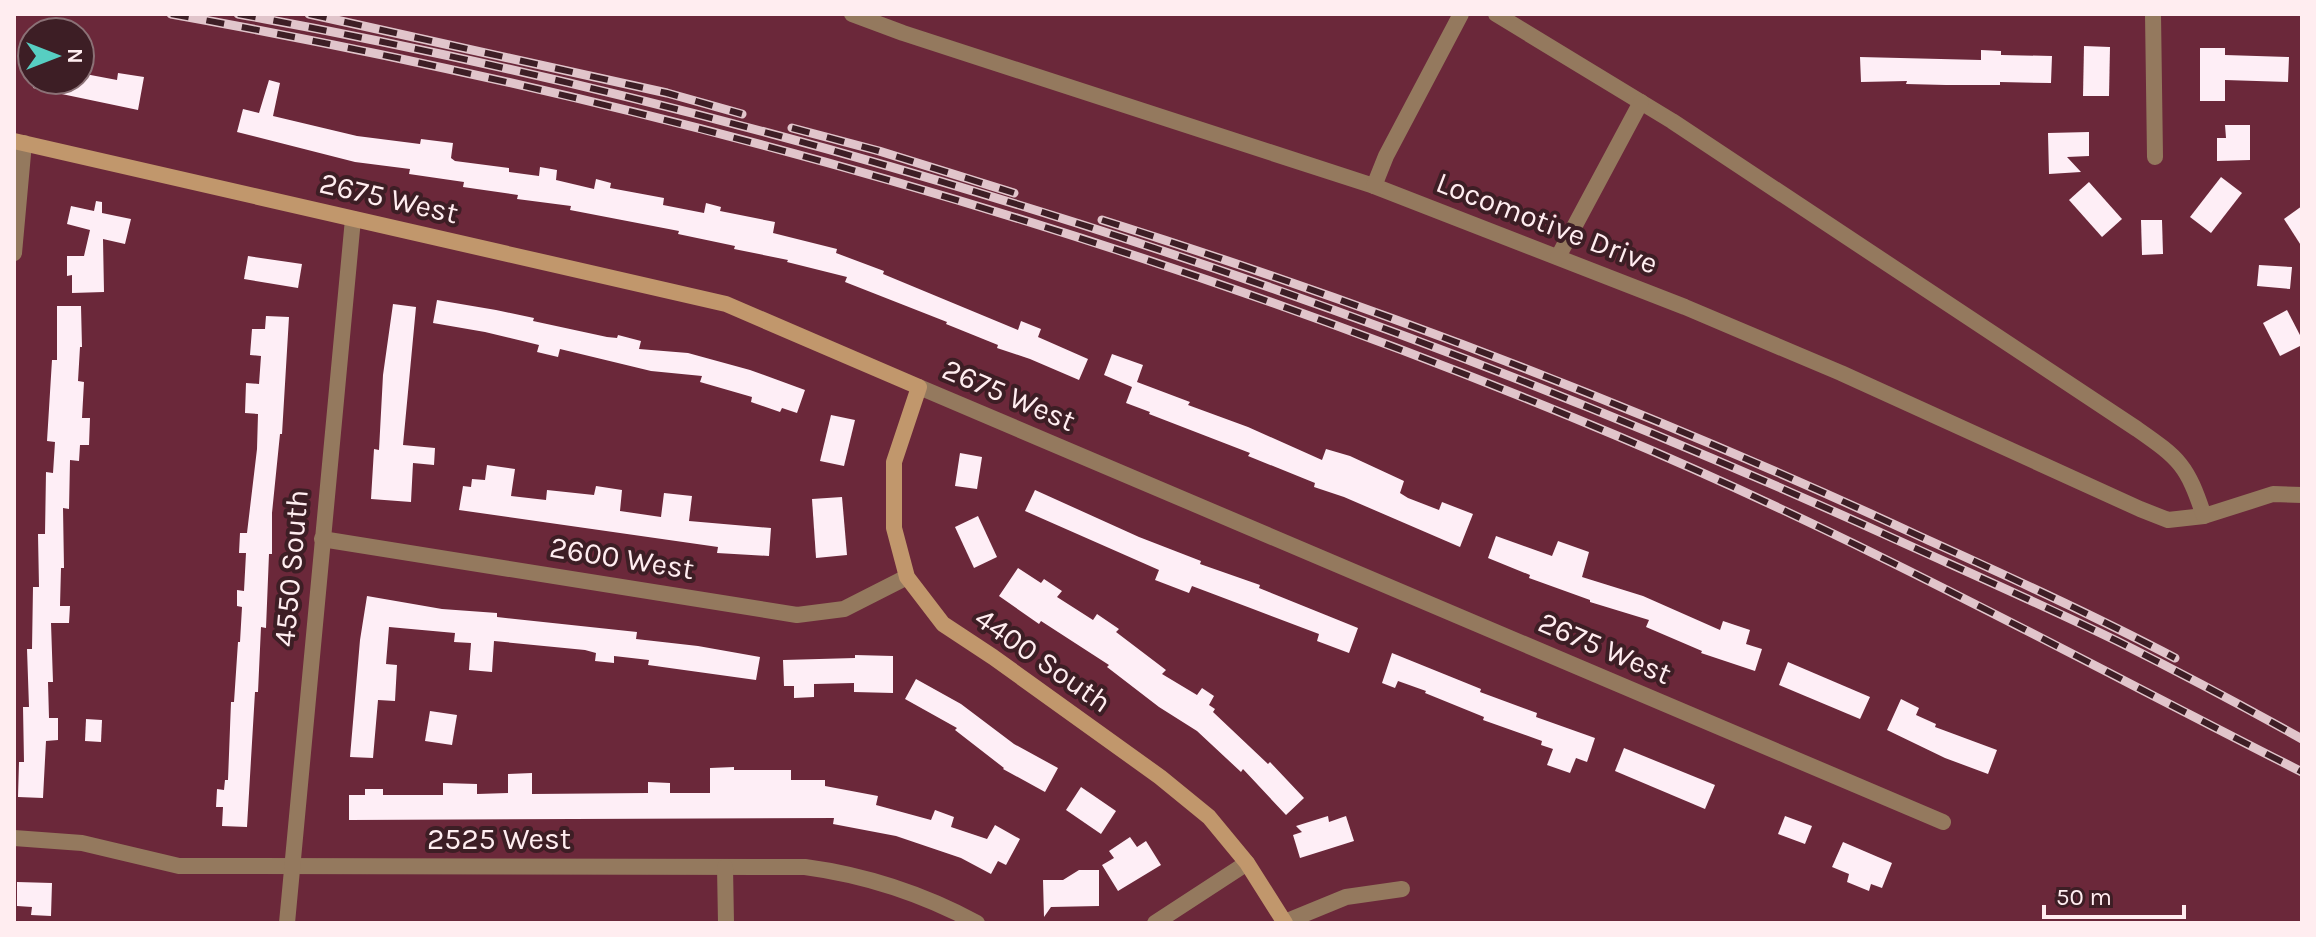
<svg xmlns="http://www.w3.org/2000/svg" width="2316" height="937" font-family="Karla,sans-serif">
<rect width="100%" height="100%" fill="#6b283a"/>
<g fill="#feeef6">
<polygon points="2084,46 2110,47 2109,96 2083,96"/>
<polygon points="2200,48 2225,48 2225,55 2289,57 2288,82 2225,80 2225,101 2200,101"/>
<polygon points="1981,50 2001,51 2001,55 2052,56 2051,83 2000,82 2000,85 1946,85 1906,84 1907,81 1861,82 1860,57 1981,60"/>
<polygon points="80,73 117,80 118,73 144,77 138,110 33,88 34,80 80,80"/>
<polygon points="269,80 280,83 273,116 357,136 420,144 421,139 453,143 451,158 455,161 509,168 509,172 539,176 540,167 557,170 556,180 594,189 596,179 611,183 610,188 664,198 663,205 704,213 706,203 721,207 720,211 775,222 773,233 837,249 836,253 884,271 883,274 1018,330 1021,321 1041,329 1038,337 1088,359 1079,380 1030,359 997,348 998,345 946,324 947,322 845,282 847,277 787,262 788,260 734,249 735,246 678,234 679,231 570,210 571,206 517,199 518,195 463,187 464,182 409,174 410,169 355,162 237,132 243,109 259,113"/>
<polygon points="2225,125 2250,125 2250,160 2217,161 2217,138 2226,138"/>
<polygon points="2089,132 2089,156 2067,157 2081,172 2049,174 2048,133"/>
<polygon points="2221,177 2242,193 2211,233 2190,217"/>
<polygon points="2089,182 2122,219 2102,237 2069,200"/>
<polygon points="96,201 102,202 102,213 131,219 125,244 103,239 104,292 72,293 72,275 67,276 67,256 84,256 90,230 67,224 71,206 94,211"/>
<polygon points="2302,206 2302,247 2284,219"/>
<polygon points="2141,220 2162,220 2163,254 2142,255"/>
<polygon points="248,256 302,264 298,288 244,279"/>
<polygon points="2259,265 2292,267 2290,289 2257,286"/>
<polygon points="437,300 496,310 534,318 533,321 607,337 617,338 618,335 641,341 639,349 688,353 750,370 805,390 797,413 782,408 780,412 751,402 752,397 700,382 702,376 651,371 560,349 558,357 537,352 539,345 485,332 433,323"/>
<polygon points="393,304 416,307 403,445 435,448 434,465 413,463 411,502 371,499 374,449 379,450 383,375"/>
<polygon points="57,306 81,306 82,347 80,347 78,381 84,382 82,418 90,418 89,445 80,445 79,461 70,460 69,509 63,508 64,568 61,568 60,606 70,606 69,623 51,623 53,682 48,682 49,718 58,718 58,740 46,741 43,798 18,797 19,762 24,762 23,707 29,707 27,649 32,649 33,587 39,587 38,534 45,534 46,472 53,473 55,442 47,441 52,360 57,360"/>
<polygon points="2287,310 2302,339 2302,345 2280,356 2263,323"/>
<polygon points="266,316 289,317 282,434 280,434 272,513 272,554 269,554 266,628 261,627 258,692 255,692 247,827 222,826 223,807 216,807 217,789 224,790 225,780 228,780 231,702 234,702 238,642 240,642 242,607 237,606 237,590 244,591 246,553 239,553 240,533 247,533 257,449 258,414 245,413 246,383 259,384 261,356 250,355 252,329 265,329"/>
<polygon points="1112,354 1143,365 1137,382 1190,402 1188,405 1248,427 1322,460 1326,449 1350,456 1404,481 1400,493 1408,498 1439,510 1442,502 1473,514 1460,547 1344,497 1314,487 1315,483 1248,456 1250,453 1149,414 1150,412 1126,403 1132,387 1104,375"/>
<polygon points="831,415 855,420 844,466 820,461"/>
<polygon points="960,453 982,457 977,489 955,486"/>
<polygon points="487,465 515,469 511,496 546,500 547,490 594,495 596,486 622,490 620,511 661,517 664,493 692,496 689,521 771,528 769,556 717,553 718,547 459,510 463,486 471,487 472,479 485,480"/>
<polygon points="1035,490 1139,537 1201,561 1200,564 1260,585 1259,588 1358,628 1349,653 1317,641 1319,634 1253,609 1192,586 1189,593 1155,580 1159,570 1025,511"/>
<polygon points="842,497 847,555 816,558 812,499"/>
<polygon points="978,516 997,557 974,568 955,527"/>
<polygon points="1496,536 1552,556 1558,541 1589,552 1582,577 1643,596 1720,630 1723,621 1750,630 1746,644 1762,649 1755,671 1701,653 1702,651 1646,627 1649,620 1590,602 1590,600 1529,578 1530,575 1488,558"/>
<polygon points="1018,568 1041,583 1044,579 1062,591 1057,597 1093,620 1097,614 1119,629 1116,632 1166,670 1162,674 1197,695 1202,688 1214,696 1209,705 1215,709 1213,712 1268,764 1270,762 1304,798 1286,815 1243,769 1241,772 1197,731 1159,707 1107,667 1109,665 1041,621 1039,624 999,596"/>
<polygon points="367,596 442,609 497,613 497,617 637,632 636,639 698,646 760,657 756,680 648,665 649,660 614,656 614,663 595,661 596,653 585,650 494,641 492,672 469,670 471,643 454,642 455,633 389,627 386,664 397,665 395,701 378,700 373,758 350,757 360,640"/>
<polygon points="1392,653 1481,689 1480,692 1537,713 1536,717 1595,738 1587,762 1576,758 1570,773 1547,765 1553,749 1541,745 1542,741 1483,720 1484,717 1425,693 1426,691 1398,681 1395,688 1382,683"/>
<polygon points="855,655 893,656 893,693 854,692 854,683 814,684 814,697 794,698 794,686 784,686 783,660 855,658"/>
<polygon points="1788,662 1870,697 1860,719 1779,685"/>
<polygon points="916,679 961,704 1014,744 1058,768 1045,792 1003,769 1004,768 955,730 957,728 905,699"/>
<polygon points="1901,699 1919,708 1916,715 1936,724 1935,727 1997,750 1988,774 1945,758 1887,730"/>
<polygon points="430,711 457,715 452,745 425,741"/>
<polygon points="86,719 102,720 101,742 85,741"/>
<polygon points="1624,748 1715,785 1705,809 1615,771"/>
<polygon points="734,767 734,770 791,770 791,780 825,780 825,786 878,796 876,805 931,820 935,810 954,817 951,827 987,839 995,825 1020,839 1006,865 998,861 991,874 961,858 896,836 833,824 834,818 349,820 349,795 365,795 365,789 383,789 383,795 443,795 443,783 477,784 477,794 508,793 508,774 532,773 532,794 648,793 648,782 670,783 670,793 710,793 710,768"/>
<polygon points="1081,787 1116,811 1101,834 1066,810"/>
<polygon points="1328,816 1329,822 1346,816 1354,841 1300,858 1293,835 1302,832 1296,826"/>
<polygon points="1785,816 1812,826 1805,844 1778,834"/>
<polygon points="1130,837 1137,847 1146,841 1161,865 1118,891 1102,865 1114,858 1109,851"/>
<polygon points="1843,842 1892,863 1882,888 1871,884 1869,891 1847,882 1849,874 1832,867"/>
<polygon points="1079,870 1099,870 1099,906 1051,907 1044,917 1043,880 1063,880"/>
<polygon points="17,882 52,883 51,916 31,915 32,907 17,906"/>
</g>
<g fill="none" stroke-linecap="round" stroke-linejoin="round">
<g stroke="#94795e" stroke-width="16">
<polyline points="852,14 903,33 1374,186 1685,307 1841,373 2140,509 2168,520 2204,516"/>
<path d="M1496 14 1672 121 2137 429C2180 459 2187 465 2204 516L2273 494 2302 495"/>
<polyline points="2153,14 2155,157"/>
<polyline points="1374,186 1386,156 1461,14"/>
<polyline points="14,253 24,143"/>
<polyline points="1558,257 1641,102"/>
<polyline points="919,387 1943,822"/>
<polyline points="322,539 797,615 844,609 907,577"/>
<path d="M14 838 82 843 179 866 805 867C865 875 923 894 977 923"/>
<polyline points="725,867 726,923"/>
<polyline points="1285,922 1346,897 1402,889"/>
<polyline points="287,923 353,219"/>
<polyline points="1155,923 1247,863"/>
</g>
<polyline stroke="#c1976c" stroke-width="16" points="14,141 726,304 919,387 894,462 894,528 907,577 943,624 993,657 1160,777 1209,817 1247,863 1285,923"/>
<defs>
<g id="rail">
<path d="M171 14C664 102 1153 241 1615 435 1851 534 2075 657 2302 772"/>
<path d="M238 14C805 117 1362 296 1886 535 1963 570 2041 604 2117 641 2179 672 2241 705 2302 739"/>
<polyline points="309,14 667,93 742,114"/>
<polyline points="792,128 879,151 1014,193"/>
<path d="M1102 220C1381 308 1654 413 1919 536 2005 575 2091 614 2175 658"/>
</g>
</defs>
<use href="#rail" stroke="#e1c5cb" stroke-width="9"/>
<use href="#rail" stroke="#3d1e25" stroke-width="6" stroke-dasharray="18" stroke-linecap="butt"/>
</g>
<g text-anchor="middle" dominant-baseline="central" stroke-width="8" stroke-linejoin="round" paint-order="stroke">
<g font-size="30" fill="#ffedf0" stroke="#3d1e25">
<text transform="translate(389 198) rotate(13)">2675 West</text>
<text transform="translate(1547 223) rotate(21)">Locomotive Drive</text>
<text transform="translate(1009 395) rotate(23)">2675 West</text>
<text transform="translate(622 558) rotate(9)">2600 West</text>
<text transform="translate(291 568) rotate(-85)">4550 South</text>
<text transform="translate(1605 648) rotate(23)">2675 West</text>
<text transform="translate(1043 660) rotate(35)">4400 South</text>
<text x="499" y="839">2525 West</text>
</g>
</g>
<rect width="2316" height="937" fill="none" stroke="#ffedf0" stroke-width="32"/>
<g transform="translate(56 56) rotate(90)"><circle r="38" fill="#3d1e25" stroke="#8b7176" stroke-width="2"/>
<path d="M0-6L14 30L0 20L-14 30Z" fill="#57cec2"/>
<text y="-12" font-size="22" font-weight="bold" text-anchor="middle" fill="#ffedf0">N</text>
</g>
<path d="M2044 905v12h140v-12" fill="none" stroke="#ffedf0" stroke-width="4"/>
<text x="2056" y="905" font-size="24" fill="#ffedf0" stroke="#3d1e25" stroke-width="6" paint-order="stroke">50 m</text>
</svg>
